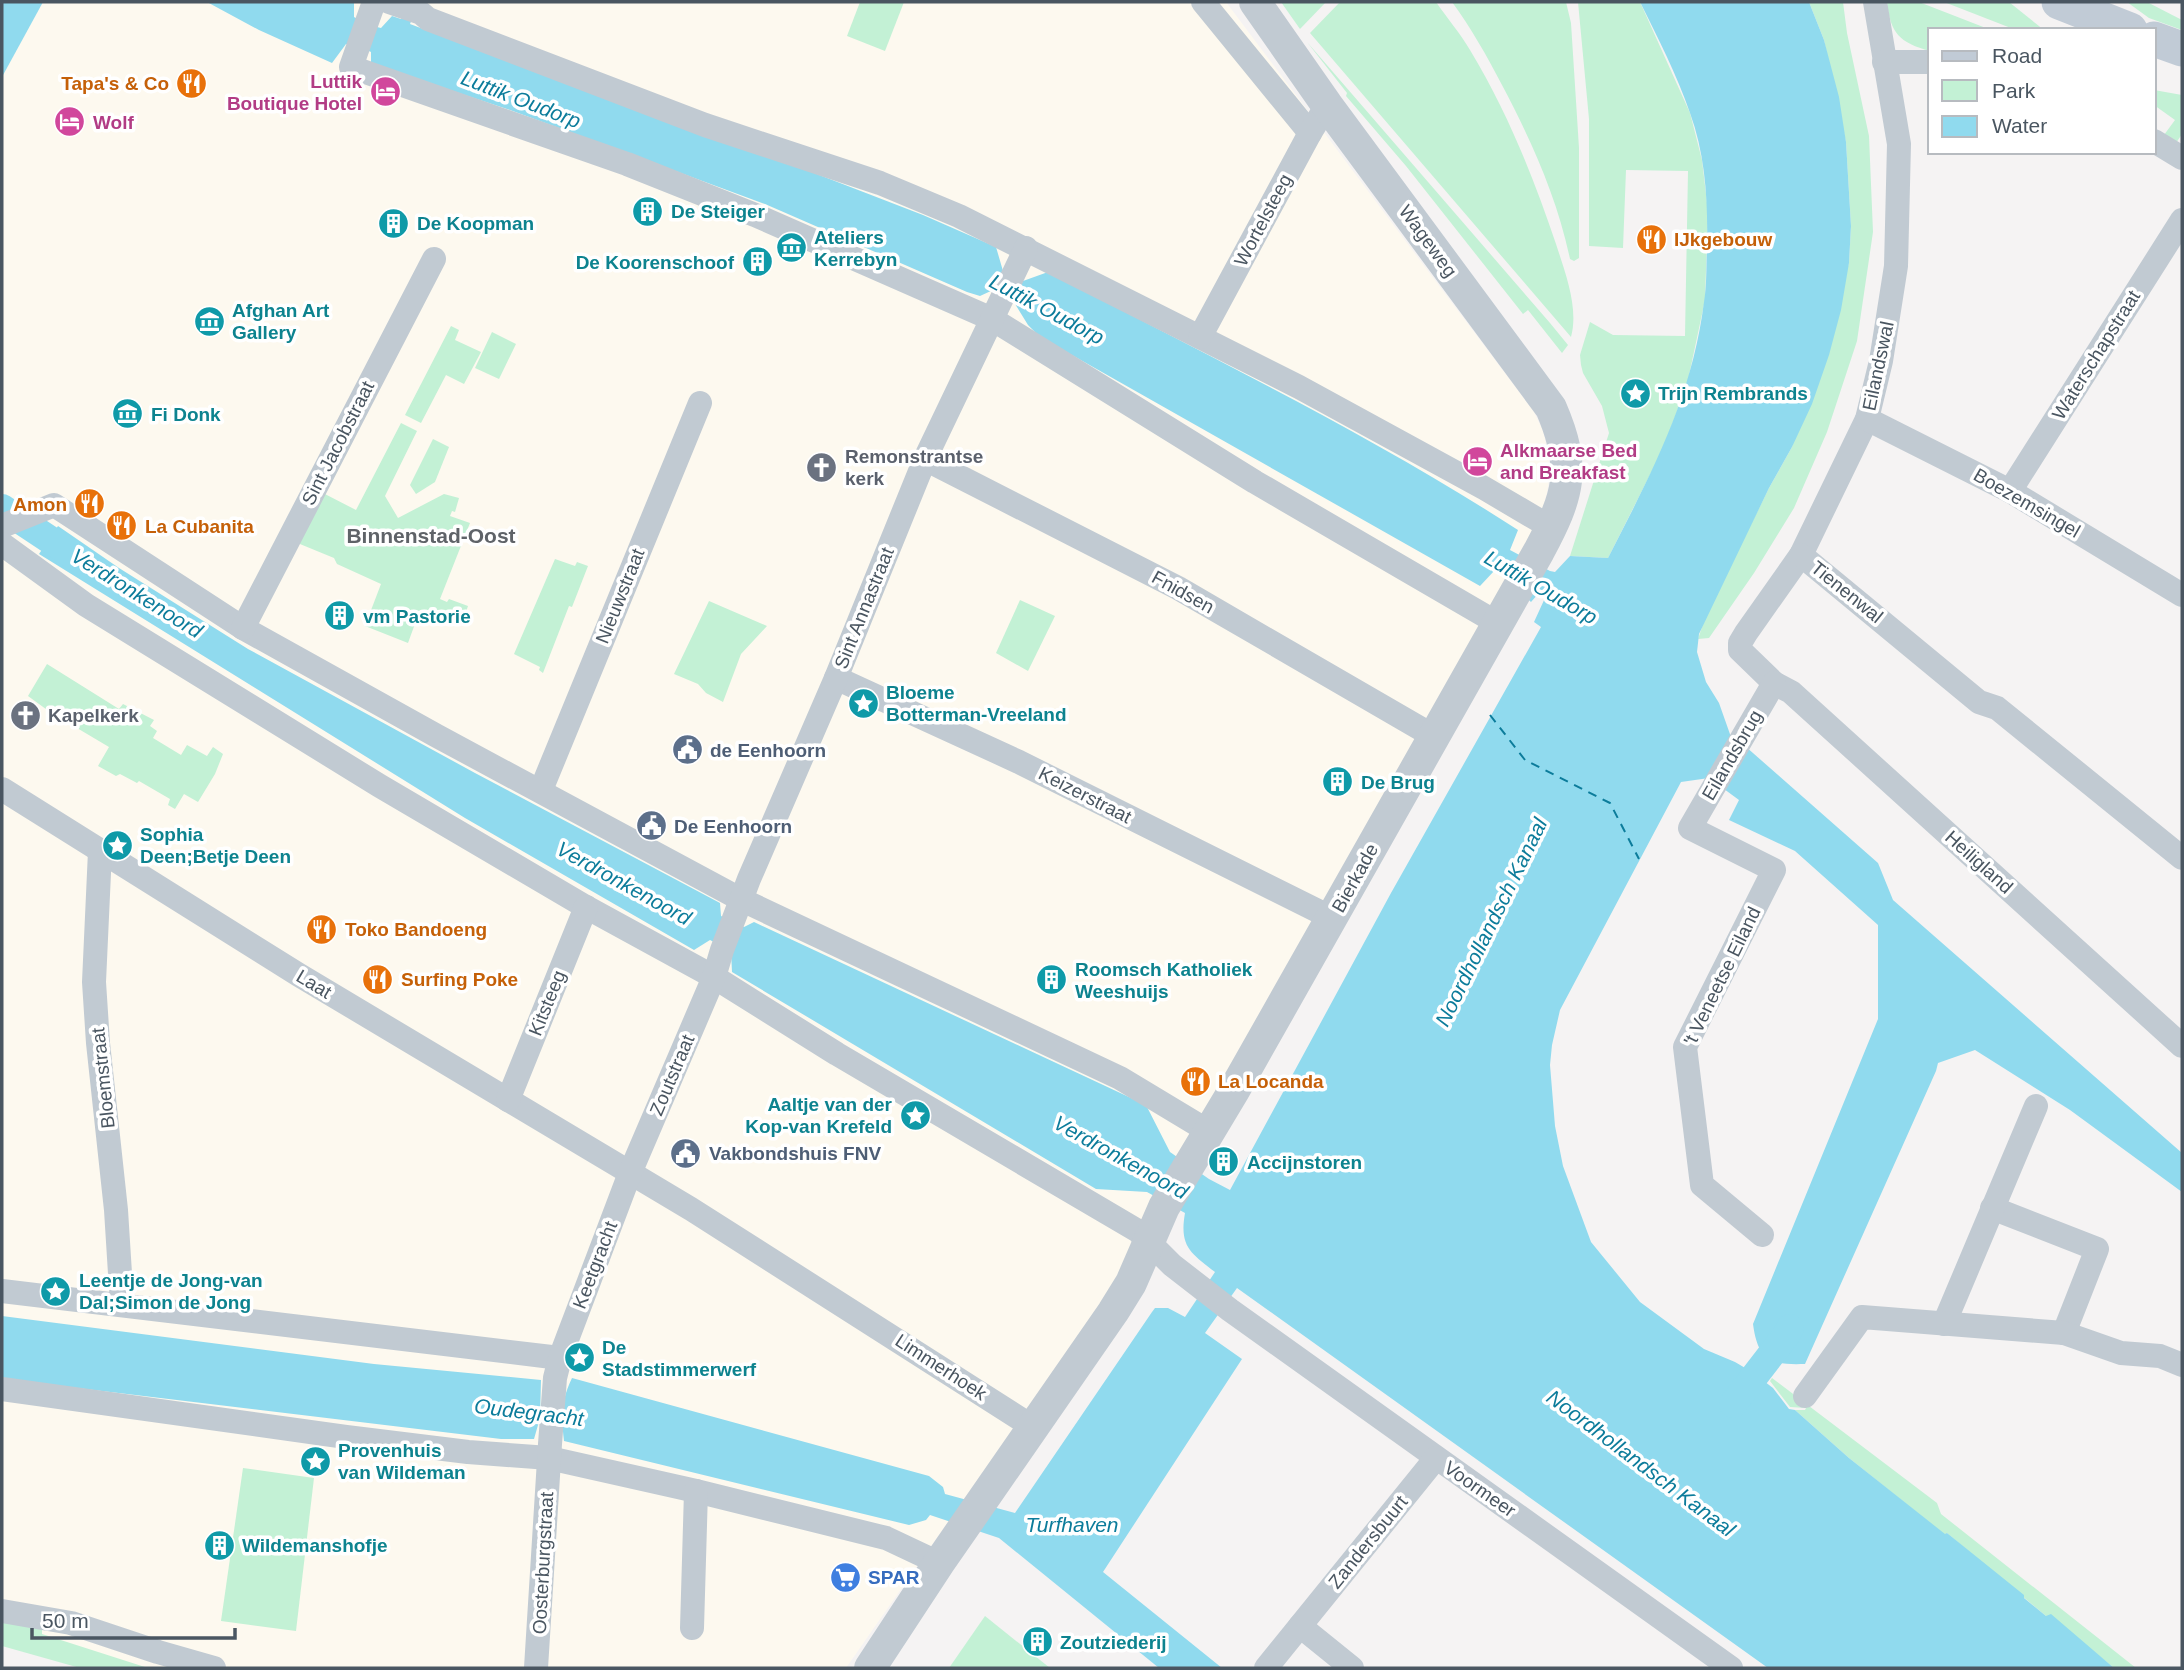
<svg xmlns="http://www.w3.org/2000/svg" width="2184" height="1670" font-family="Helvetica,sans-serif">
<rect width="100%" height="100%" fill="#f5f3f3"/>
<polygon fill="#fdf9ef" points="2,2 1226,2 1534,412 1543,431 1548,452 1550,473 1547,493 1540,517 1148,1235 846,1668 107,1668 2,1634"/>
<g fill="#c3f1d5">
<polygon points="860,2 904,2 885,51 847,36"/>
<polygon points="1281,2 1326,2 1300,29"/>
<path d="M1340 2H1436C1447 18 1460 33 1470 50 1507 111 1533 176 1556 244 1565 272 1579 308 1571 337L1310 33Z"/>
<path d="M1452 2H1566L1571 23 1579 148V258L1574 261 1570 259C1557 197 1531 140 1502 85 1487 56 1471 28 1452 2Z"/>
<polygon points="1578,2 1640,2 1690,113 1702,160 1708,211 1705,300 1688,380 1676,414 1662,451 1608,558 1570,556 1609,433 1602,406 1583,373 1581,365 1580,355 1590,322 1613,335 1685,336 1688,171 1626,170 1623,248 1589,246 1589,119"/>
<polygon points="1809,2 1843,2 1847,33 1869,136 1873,232 1857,341 1827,432 1794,508 1754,573 1709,638 1698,639 1706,615 1769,488 1792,447 1849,263 1851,226 1846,142 1824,40"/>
<path d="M1887 2H1919L1991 30H1930V51C1900 43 1890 33 1887 2Z"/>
<polygon points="1944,2 2009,2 2044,30 2016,30"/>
<polygon points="2127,2 2147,2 2182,20 2182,30 2149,18"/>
<polygon points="1307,42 1550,323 1568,345 1562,353 1528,310 1523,314 1406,166 1346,96 1347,93"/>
<polygon points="2154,90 2182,95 2182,134 2176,143 2164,135 2175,120 2154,105"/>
<polygon points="451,326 459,330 455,340 481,352 464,384 446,375 421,423 405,415"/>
<polygon points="492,332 516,344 499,379 475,368"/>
<polygon points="401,423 417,431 385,496 398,518 444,494 459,498 455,512 452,511 450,516 470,523 440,599 447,602 449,599 468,606 466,612 461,611 460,623 420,610 408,643 365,626 381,584 337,564 334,558 295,542 321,492 356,510"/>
<polygon points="433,439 449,447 435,482 416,494 410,485"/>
<polygon points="555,559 575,566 577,562 588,566 572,607 569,606 543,673 539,670 540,667 514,654"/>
<polygon points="1020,600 1055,616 1028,671 996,653"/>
<polygon points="709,601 767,626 741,654 723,702 706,693 698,684 674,674"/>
<polygon points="47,664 119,709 123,704 154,720 150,726 157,731 153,738 181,755 187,745 207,756 213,747 223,754 215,774 198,802 184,794 175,809 168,805 170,799 139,781 137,783 120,774 116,776 98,766 109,747 50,712 28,696"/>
<polygon points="1772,1378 1937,1503 1941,1514 2136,1668 2114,1668 2050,1616 2046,1616 1947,1533 1945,1535 1849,1458 1795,1410 1805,1410 1806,1408 1790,1407 1770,1381"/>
<polygon points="243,1468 314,1478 296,1631 221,1621"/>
<polygon points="985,1616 1050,1668 949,1668"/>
<polygon points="2,1620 42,1628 42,1634 148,1668 80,1668 2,1646"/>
</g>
<g fill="#90daee">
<polygon points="2,2 43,2 2,77"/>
<polygon points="207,2 354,2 354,17 361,21 353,46 346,44 332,63 259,30"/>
<polygon points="408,2 419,2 410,24 670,122 783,161 923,215 996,247 1003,271 993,290 980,296 967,292 765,204 510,110 371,64 371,52 365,49 373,26 381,28 392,16 401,19"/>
<path d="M1640 2H1809L1824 40 1839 97 1846 142 1851 226 1849 263 1841 310 1829 355 1812 404 1792 447 1769 488 1699 634 1697 652 1706 682 1719 703 1731 737 1745 746 1878 863 1893 900 2182 1153V1192L2070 1110 1975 1050 1938 1063 1936 1071 1805 1364C1772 1365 1758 1362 1753 1324L1878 1019V925L1795 851 1729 820 1739 800 1709 778 1681 782 1560 1010 1552 1045 1550 1065 1555 1126 1563 1166 1591 1242 1640 1302 1704 1349 1735 1362 1752 1372 1773 1388 1789 1409 1795 1410 1849 1458 1945 1534 1947 1533 2024 1595V1598L2046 1616 2051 1614 2114 1668H1768L1237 1288 1205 1333 1242 1359 1103 1572 1222 1668H1159L999 1538 930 1515 926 1520 909 1525 564 1441C561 1416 561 1401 572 1378L929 1476 943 1487 945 1494 1015 1513 1152 1312 1155 1308H1168L1185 1317 1215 1272C1191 1253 1179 1247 1185 1213L1147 1192 1096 1189 732 972 731 951 710 940 694 950 465 818 39 554 58 526 119 568 248 649 475 773 720 903 721 916 744 927 754 922 1146 1105 1170 1152 1209 1179 1230 1190 1391 893 1541 627 1534 622 1545 598 1539 593 1531 602 1501 573 1495 570 1480 586 1040 337 1028 325 1012 299 1023 281 1048 272C1206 355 1368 433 1518 530L1510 550 1550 571 1555 572 1570 556 1608 558C1651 474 1692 398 1704 302 1707 284 1706 266 1707 249 1708 203 1706 157 1690 113 1677 75 1658 38 1640 2Z"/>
<polygon points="2,1316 374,1364 541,1380 540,1418 534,1439 501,1439 2,1379"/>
</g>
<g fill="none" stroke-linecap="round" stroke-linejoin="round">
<g stroke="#90daee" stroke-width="28">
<polyline points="2,508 79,559"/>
<polyline points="1733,1404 1787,1334 1790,1328"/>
</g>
<polyline stroke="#0c7c9b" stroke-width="2" stroke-dasharray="9 7" stroke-linecap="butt" points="1490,715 1525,760 1610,803 1639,859"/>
<g stroke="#c1cad2" stroke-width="24">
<polyline points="374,2 351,67 627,164 755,215 992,319 1255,482 1499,624"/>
<polyline points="389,2 421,13 428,19 705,125 880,183 959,216 1299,387 1484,488 1552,528"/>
<polyline points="1203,2 1310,133"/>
<polyline points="1875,2 1899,144 1896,266 1881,361 1867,419 1801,555 1746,633 1740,643 1740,650 1774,683 1791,692 2182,1046"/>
<polyline points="1884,62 1930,62"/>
<polyline points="2154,141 2182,158"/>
<polyline points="1200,337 1310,133 1327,105"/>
<polyline points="1867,419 2010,491 2182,595"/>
<polyline points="925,459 1178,588 1435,737"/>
<polyline points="2010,491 2182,220"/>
<polyline points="2,526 54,505 243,628 437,736 742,900 1120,1078 1208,1131"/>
<polyline points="2,544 86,605 380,786 586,907 714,977 837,1054 1138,1231 1172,1265 1230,1310 1731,1668"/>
<polyline points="1801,555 1979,702 1997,708 2182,858"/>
<polyline points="243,628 434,259"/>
<polyline points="836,678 1019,762 1332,918"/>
<polyline points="2,789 299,975 691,1209 1033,1427"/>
<polyline points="541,790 700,403"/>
<polyline points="100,851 94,982 98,1043 116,1210 122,1305"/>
<polyline points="508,1100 586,907"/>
<polyline points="1992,1208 2097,1249 2064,1333"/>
<polyline points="1762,1235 1702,1185 1685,1047 1774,870 1690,828 1774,683"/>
<polyline points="2,1291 560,1358"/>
<polyline points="1944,1324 2036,1106"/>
<polyline points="2,1389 346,1437 468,1452 549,1458 696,1491 886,1538 939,1563"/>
<polyline points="1805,1396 1862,1317 2064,1333 2121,1353 2160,1356 2182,1365"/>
<polyline points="2,1611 71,1623 158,1652 214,1668"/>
<polyline points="692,1628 696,1491"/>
<polyline points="536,1668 550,1444 555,1378 560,1358 630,1173 714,977 722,950 749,879 836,678 925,459 1026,248"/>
<polyline points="1266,1668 1300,1626"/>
<polyline points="1352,1668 1300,1626 1436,1458"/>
</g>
<path stroke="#c1cad2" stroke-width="32" d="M870 1668 939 1563 1113 1312 1131 1283 1164 1207 1233 1092 1539 551C1569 495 1577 468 1551 408L1327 105 1255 2"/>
<g stroke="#c1cbd6" stroke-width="35">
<polyline points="2059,2 2130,30"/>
<polyline points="2154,39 2182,49"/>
</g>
</g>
<defs>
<symbol id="restaurant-disc" viewBox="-11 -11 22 22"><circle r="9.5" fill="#e8710a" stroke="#fff"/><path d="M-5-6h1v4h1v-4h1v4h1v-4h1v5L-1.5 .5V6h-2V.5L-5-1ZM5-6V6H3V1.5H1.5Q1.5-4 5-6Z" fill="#fff"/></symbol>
<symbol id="hotel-disc" viewBox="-11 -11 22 22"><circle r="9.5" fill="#d1479c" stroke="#fff"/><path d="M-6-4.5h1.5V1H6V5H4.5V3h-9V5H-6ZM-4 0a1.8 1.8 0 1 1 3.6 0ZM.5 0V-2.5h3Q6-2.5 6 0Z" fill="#fff"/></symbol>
<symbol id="building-disc" viewBox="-11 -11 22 22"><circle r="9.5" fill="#0f9aa8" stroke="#fff"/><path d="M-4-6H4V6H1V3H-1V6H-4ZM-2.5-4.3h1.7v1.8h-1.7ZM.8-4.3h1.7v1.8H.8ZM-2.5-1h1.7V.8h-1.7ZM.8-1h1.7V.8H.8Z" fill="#fff"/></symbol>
<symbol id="museum-disc" viewBox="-11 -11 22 22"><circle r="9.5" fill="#0f9aa8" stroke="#fff"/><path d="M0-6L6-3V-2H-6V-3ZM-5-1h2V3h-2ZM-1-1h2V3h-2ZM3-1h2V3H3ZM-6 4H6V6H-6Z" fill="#fff"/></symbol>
<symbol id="sight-disc" viewBox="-11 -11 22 22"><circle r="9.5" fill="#0f9aa8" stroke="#fff"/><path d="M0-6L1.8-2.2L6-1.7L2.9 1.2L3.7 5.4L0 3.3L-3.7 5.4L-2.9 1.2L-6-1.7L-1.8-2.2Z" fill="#fff"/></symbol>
<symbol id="church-disc" viewBox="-11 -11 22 22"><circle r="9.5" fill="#6b7280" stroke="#fff"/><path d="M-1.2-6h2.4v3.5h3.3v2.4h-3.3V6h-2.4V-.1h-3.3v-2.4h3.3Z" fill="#fff"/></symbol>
<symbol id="civic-disc" viewBox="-11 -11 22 22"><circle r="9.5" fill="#5c6f8a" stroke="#fff"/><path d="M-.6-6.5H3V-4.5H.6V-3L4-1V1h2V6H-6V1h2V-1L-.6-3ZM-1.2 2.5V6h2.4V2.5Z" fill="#fff"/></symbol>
<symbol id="supermarket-disc" viewBox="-11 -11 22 22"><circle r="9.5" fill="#3f7fe0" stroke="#fff"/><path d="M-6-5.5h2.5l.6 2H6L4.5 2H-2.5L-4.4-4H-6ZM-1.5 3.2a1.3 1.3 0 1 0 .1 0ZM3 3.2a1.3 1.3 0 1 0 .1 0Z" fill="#fff"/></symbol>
</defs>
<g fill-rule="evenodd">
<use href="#restaurant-disc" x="174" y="66" width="35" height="35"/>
<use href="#hotel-disc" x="368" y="74" width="35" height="35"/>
<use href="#hotel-disc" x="52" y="104" width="35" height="35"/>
<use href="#building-disc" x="630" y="194" width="35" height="35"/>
<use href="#building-disc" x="376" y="206" width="35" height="35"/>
<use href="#restaurant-disc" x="1634" y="222" width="35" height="35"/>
<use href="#museum-disc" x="774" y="230" width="35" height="35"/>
<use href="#building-disc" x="740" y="244" width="35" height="35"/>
<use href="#museum-disc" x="192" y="304" width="35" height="35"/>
<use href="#sight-disc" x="1618" y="376" width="35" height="35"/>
<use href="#museum-disc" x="110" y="396" width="35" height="35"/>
<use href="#hotel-disc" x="1460" y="444" width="35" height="35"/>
<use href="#church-disc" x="804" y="450" width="35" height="35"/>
<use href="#restaurant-disc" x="72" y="486" width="35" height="35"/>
<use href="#restaurant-disc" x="104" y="508" width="35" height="35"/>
<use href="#building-disc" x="322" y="598" width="35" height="35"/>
<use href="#sight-disc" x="846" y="686" width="35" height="35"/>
<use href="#church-disc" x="8" y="698" width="35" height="35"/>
<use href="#civic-disc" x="670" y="732" width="35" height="35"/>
<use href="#building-disc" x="1320" y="764" width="35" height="35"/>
<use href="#civic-disc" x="634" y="808" width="35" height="35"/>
<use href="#sight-disc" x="100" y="828" width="35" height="35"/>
<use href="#restaurant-disc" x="304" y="912" width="35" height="35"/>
<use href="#restaurant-disc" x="360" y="962" width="35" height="35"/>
<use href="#building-disc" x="1034" y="962" width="35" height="35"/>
<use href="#restaurant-disc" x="1178" y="1064" width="35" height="35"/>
<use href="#sight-disc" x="898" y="1098" width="35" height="35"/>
<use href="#civic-disc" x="668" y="1136" width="35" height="35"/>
<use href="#building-disc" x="1206" y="1144" width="35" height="35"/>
<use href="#sight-disc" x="38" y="1274" width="35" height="35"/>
<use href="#sight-disc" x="562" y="1340" width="35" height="35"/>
<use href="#sight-disc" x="298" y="1444" width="35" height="35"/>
<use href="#building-disc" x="202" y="1528" width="35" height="35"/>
<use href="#supermarket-disc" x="828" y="1560" width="35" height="35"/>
<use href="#building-disc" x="1020" y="1624" width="35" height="35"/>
</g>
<g text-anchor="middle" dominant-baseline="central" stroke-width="7" stroke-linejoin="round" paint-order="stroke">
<g font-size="19" font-weight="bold" fill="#b23c85" stroke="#fff" text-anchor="start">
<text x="362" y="81" text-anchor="end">Luttik<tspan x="362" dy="22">Boutique Hotel</tspan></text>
<text x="93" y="122">Wolf</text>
<text x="1500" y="450">Alkmaarse Bed<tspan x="1500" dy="22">and Breakfast</tspan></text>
</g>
<g font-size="19" font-weight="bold" fill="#c56008" stroke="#fff" text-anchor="start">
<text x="169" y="83" text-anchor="end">Tapa's &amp; Co</text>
<text x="1674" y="239">IJkgebouw</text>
<text x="67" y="504" text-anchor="end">Amon</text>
<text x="145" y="526">La Cubanita</text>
<text x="345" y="929">Toko Bandoeng</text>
<text x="401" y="979">Surfing Poke</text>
<text x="1218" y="1081">La Locanda</text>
</g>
<g font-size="19" font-weight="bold" fill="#0d838f" stroke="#fff" text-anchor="start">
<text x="671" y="211">De Steiger</text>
<text x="417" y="223">De Koopman</text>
<text x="814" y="237">Ateliers<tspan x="814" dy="22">Kerrebyn</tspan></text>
<text x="734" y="262" text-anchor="end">De Koorenschoof</text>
<text x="232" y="310">Afghan Art<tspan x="232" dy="22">Gallery</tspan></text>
<text x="1658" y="393">Trijn Rembrands</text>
<text x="151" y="414">Fi Donk</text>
<text x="363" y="616">vm Pastorie</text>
<text x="886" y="692">Bloeme<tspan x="886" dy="22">Botterman-Vreeland</tspan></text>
<text x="1361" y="782">De Brug</text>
<text x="140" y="834">Sophia<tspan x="140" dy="22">Deen;Betje Deen</tspan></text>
<text x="1075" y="969">Roomsch Katholiek<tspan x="1075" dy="22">Weeshuijs</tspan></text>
<text x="892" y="1104" text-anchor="end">Aaltje van der<tspan x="892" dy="22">Kop-van Krefeld</tspan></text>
<text x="1247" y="1162">Accijnstoren</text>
<text x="79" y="1280">Leentje de Jong-van<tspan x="79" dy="22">Dal;Simon de Jong</tspan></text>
<text x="602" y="1347">De<tspan x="602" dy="22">Stadstimmerwerf</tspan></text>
<text x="338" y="1450">Provenhuis<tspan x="338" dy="22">van Wildeman</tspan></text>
<text x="242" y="1545">Wildemanshofje</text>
<text x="1060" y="1642">Zoutziederij</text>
</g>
<g font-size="19" fill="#4a5661" stroke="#fff">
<text transform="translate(1263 220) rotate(-62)">Wortelsteeg</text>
<text transform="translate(1428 241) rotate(54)">Wageweg</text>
<text transform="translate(2096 355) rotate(-58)">Waterschapstraat</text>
<text transform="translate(1878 366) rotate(-78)">Eilandswal</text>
<text transform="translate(338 443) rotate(-63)">Sint Jacobstraat</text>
<text transform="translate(2027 503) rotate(30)">Boezemsingel</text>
<text transform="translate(1183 592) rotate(29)">Fnidsen</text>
<text transform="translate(1847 592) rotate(39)">Tienenwal</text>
<text transform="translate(620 596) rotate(-68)">Nieuwstraat</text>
<text transform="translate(864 608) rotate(-68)">Sint Annastraat</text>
<text transform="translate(1732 755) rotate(-60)">Eilandsbrug</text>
<text transform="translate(1085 795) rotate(27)">Keizerstraat</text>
<text transform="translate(1979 862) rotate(42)">Heiligland</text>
<text transform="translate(1355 878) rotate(-61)">Bierkade</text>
<text transform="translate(1722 976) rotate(-64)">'t Veneetse Eiland</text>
<text transform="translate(314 984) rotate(31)">Laat</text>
<text transform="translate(547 1003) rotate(-68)">Kitsteeg</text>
<text transform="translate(672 1075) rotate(-67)">Zoutstraat</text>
<text transform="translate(103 1078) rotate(-96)">Bloemstraat</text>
<text transform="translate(595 1265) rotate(-69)">Keetgracht</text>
<text transform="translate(941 1367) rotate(33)">Limmerhoek</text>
<text transform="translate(1480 1489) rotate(35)">Voormeer</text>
<text transform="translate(1368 1542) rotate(-51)">Zandersbuurt</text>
<text transform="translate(543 1563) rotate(-87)">Oosterburgstraat</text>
</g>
<g font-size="19" font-weight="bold" fill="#5b616d" stroke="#fff" text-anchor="start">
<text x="845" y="456">Remonstrantse<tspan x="845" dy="22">kerk</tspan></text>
<text x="48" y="715">Kapelkerk</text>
</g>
<g font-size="19" font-weight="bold" fill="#4e5e75" stroke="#fff" text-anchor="start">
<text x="710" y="750">de Eenhoorn</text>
<text x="674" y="826">De Eenhoorn</text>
<text x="709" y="1153">Vakbondshuis FNV</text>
</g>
<g font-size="19" font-weight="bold" fill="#366cbe" stroke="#fff" text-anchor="start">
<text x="868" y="1577">SPAR</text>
</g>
<g font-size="21" font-style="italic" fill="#0c7c9b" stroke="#fff">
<text transform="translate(521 99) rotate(21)">Luttik Oudorp</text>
<text transform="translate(1047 309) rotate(28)">Luttik Oudorp</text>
<text transform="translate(1541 587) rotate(30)">Luttik Oudorp</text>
<text transform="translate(137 593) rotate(32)">Verdronkenoord</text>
<text transform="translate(624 883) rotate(29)">Verdronkenoord</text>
<text transform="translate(1491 922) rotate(-64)">Noordhollandsch Kanaal</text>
<text transform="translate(1121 1157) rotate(29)">Verdronkenoord</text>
<text transform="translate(529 1412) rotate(7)">Oudegracht</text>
<text transform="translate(1641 1463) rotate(37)">Noordhollandsch Kanaal</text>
<text x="1072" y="1524">Turfhaven</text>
</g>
<g font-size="21" font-weight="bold" fill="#5f6368" stroke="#fff">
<text x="431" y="535">Binnenstad-Oost</text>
</g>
</g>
<rect width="2184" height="1670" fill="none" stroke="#4a5661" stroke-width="7"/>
<rect x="1928" y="28" width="228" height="126" fill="#ffffff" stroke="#b7bbc0" stroke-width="2"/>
<rect x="1942" y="51" width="35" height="10" fill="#c1cbd6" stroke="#b7bbc0" stroke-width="2"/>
<text x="1992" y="63" font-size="21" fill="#4a5661">Road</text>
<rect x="1942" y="80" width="35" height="21" fill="#c3f1d5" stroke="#b7bbc0" stroke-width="2"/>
<text x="1992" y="98" font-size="21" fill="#4a5661">Park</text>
<rect x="1942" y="116" width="35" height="21" fill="#90daee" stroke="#b7bbc0" stroke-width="2"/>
<text x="1992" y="133" font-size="21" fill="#4a5661">Water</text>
<path d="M32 1628v10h203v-10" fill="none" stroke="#4a5661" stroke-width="3.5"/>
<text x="42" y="1628" font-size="21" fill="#4a5661" stroke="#ffffff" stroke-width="5" paint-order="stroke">50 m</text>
</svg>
